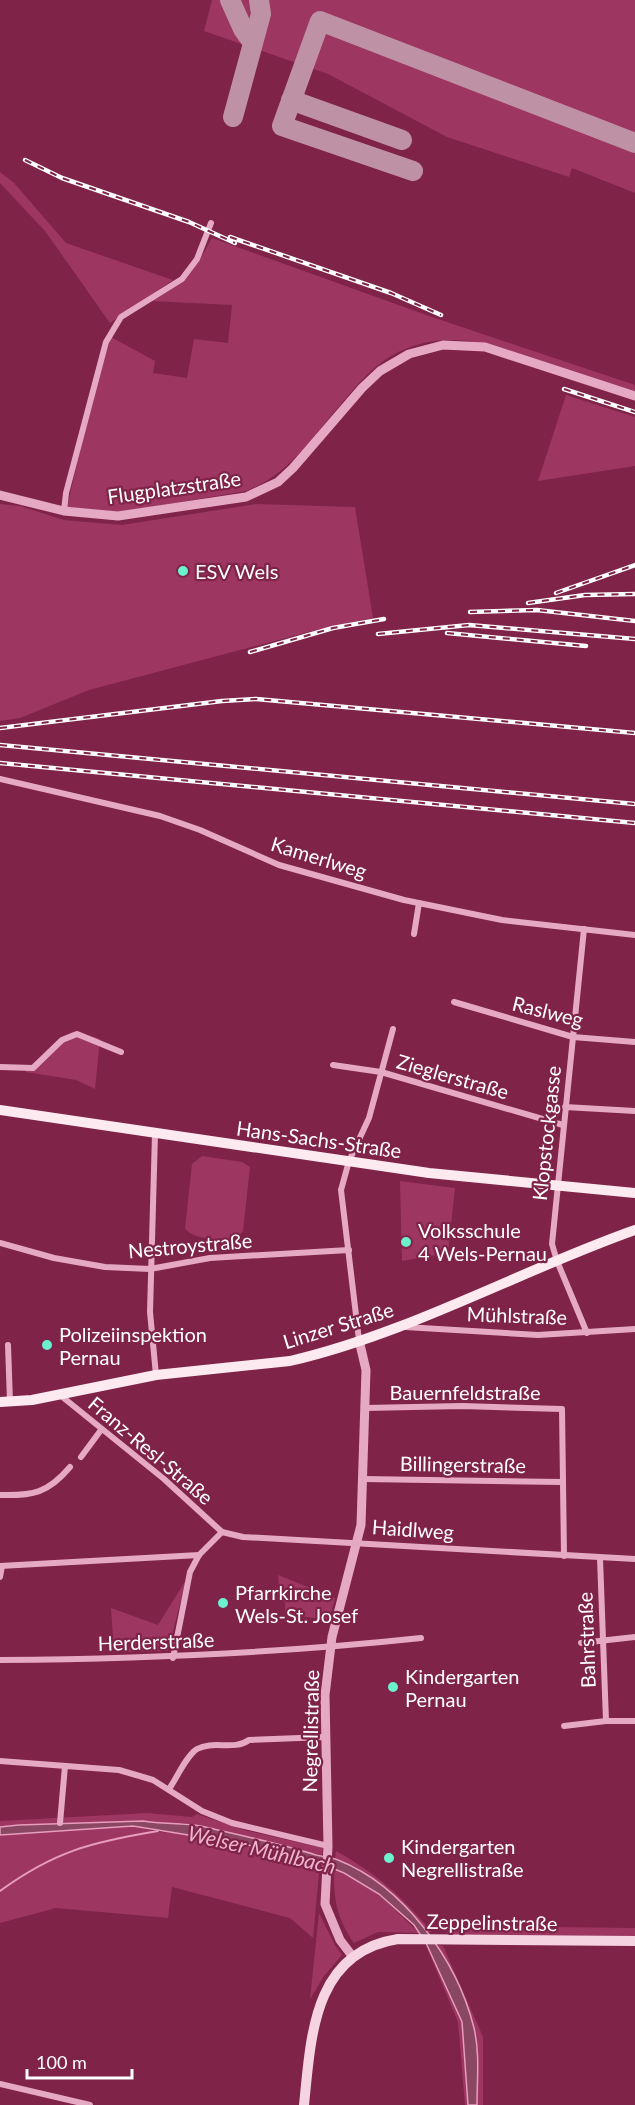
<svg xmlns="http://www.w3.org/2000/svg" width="635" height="2105" font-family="Lato,sans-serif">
<rect width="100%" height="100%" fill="#7f2348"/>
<g fill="#9d3761">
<polygon points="212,0 635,0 635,193 572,168 569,177 447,137 328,74 204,31"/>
<polygon points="0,172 14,183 66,243 173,280 110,323 45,231 0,183"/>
<path d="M212 238 432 317 635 385V392C605 382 574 372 544 362 491 344 444 326 391 356 369 369 352 391 336 410 308 443 287 475 246 491L121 512 67 507 87 421 111 337 155 361 153 373 187 378 194 339 228 343 232 305 151 301C182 284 195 270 212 238Z"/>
<polygon points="566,395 635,417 635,466 538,481"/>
<polygon points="0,504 20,506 64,520 122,525 256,504 355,507 373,618 316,630 89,690 20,718 0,721"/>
<path d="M77 1031 100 1039 95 1089 76 1080 26 1072 24 1067C48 1063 53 1034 77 1031Z"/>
<path d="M202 1156 242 1162 250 1167 243 1231 236 1240C222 1239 193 1241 185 1228L192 1164Z"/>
<polygon points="400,1181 455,1188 448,1253 402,1261"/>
<polygon points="278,1575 335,1598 329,1620 285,1614 285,1602 280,1602"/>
<polygon points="186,1580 168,1651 114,1652 111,1608 158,1625"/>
<polygon points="147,1813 192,1817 197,1814 244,1830 323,1848 322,1855 183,1823 167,1825 142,1821 0,1827 0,1821"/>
<polygon points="133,1826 158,1832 194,1834 320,1863 313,1938 290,1918 172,1887 168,1918 56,1908 0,1923 0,1835"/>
<path d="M336 1851C380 1876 399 1894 432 1932H428C400 1902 374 1876 335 1859Z"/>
<path d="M334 1869 379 1894 419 1933 378 1932 354 1943C337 1919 333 1898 334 1869Z"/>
<polygon points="319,1913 335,1945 342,1955 324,1976 310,1999"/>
<polygon points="452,1926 635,1928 635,1937 450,1936 447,1932"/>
<polygon points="425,1943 462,2023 468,2105 465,2105 458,2022"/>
<polygon points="437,1945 443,1946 483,2037 483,2105 477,2105 473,2027"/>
</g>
<path fill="#8a4762" stroke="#e79dbd" stroke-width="1.5" d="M143 1821C162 1824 181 1823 201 1826 239 1835 278 1843 316 1855 323 1857 331 1857 338 1860 404 1886 457 1960 474 2028 480 2053 477 2080 477 2105H468L462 2022 426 1943 414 1925 379 1894 344 1873 320 1863 244 1844 133 1826 0 1835V1827L19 1825Z"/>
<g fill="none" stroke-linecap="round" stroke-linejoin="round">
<path stroke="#e79dbd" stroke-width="2" d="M0 1891C55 1851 92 1842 158 1831"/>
<g stroke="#bf91a4" stroke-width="20">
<polyline points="230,0 243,29 253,43"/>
<polyline points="291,100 402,140"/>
<polyline points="233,117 261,14 259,0"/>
<polyline points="413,171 282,126 320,21 635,143"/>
</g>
<g stroke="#e6a9c3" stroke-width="6">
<polyline points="64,511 66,493 106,342 121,317 182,279 197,259 211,223"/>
<polyline points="0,779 160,816 200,830 279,865 404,900 502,920 635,935"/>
<polyline points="584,929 552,1244 557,1261 587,1333"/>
<polyline points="414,934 419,903"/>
<polyline points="454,1002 573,1037 635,1042"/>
<polyline points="333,1065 381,1072 563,1125"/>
<polyline points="0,1067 33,1068 62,1040 77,1034 121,1052"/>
<polyline points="565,1107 635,1111"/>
<polyline points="155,1134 150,1312 156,1375"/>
<polyline points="0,1243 54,1258 105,1267 150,1269 210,1258 349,1250"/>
<polyline points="405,1327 538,1335 635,1329"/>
<polyline points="359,1340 341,1190 349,1161 369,1118 393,1029"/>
<polyline points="8,1345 10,1402"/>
<polyline points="60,1395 164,1479 222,1532 243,1537 635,1559"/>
<polyline points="365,1408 462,1406 562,1409 564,1556"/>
<polyline points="81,1457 101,1430"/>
<polyline points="363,1479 562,1482"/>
<path d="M0 1495C33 1496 48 1493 70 1467"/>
<polyline points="600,1558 606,1721"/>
<polyline points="0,1566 199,1555"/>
<polyline points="0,1577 2,1566"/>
<polyline points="581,1643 635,1637"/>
<polyline points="173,1658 190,1572 199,1555 222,1532"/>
<path d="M0 1660C141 1659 281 1653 421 1638"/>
<polyline points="564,1726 606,1721 635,1721"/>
<polyline points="0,1761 119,1770 153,1780 202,1811 232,1823 328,1846"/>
<path d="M169 1789C177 1778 186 1756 197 1749 213 1740 234 1751 249 1740L326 1737"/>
<polyline points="60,1823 65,1766"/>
<polyline points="0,2084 90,2105"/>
</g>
<g stroke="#e6a9c3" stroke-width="9">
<polyline points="0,495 64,511 118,516 246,497 278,482 293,468 362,388 380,371 409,354 443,345 485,347 635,396"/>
<polyline points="353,1957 340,1940 325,1904 328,1846 325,1695 332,1637 361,1525 366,1370 359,1340"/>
</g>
<path stroke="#f6d3e1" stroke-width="10" d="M304 2105C311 2037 313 1952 398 1939L635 1941"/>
<g stroke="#fdeaf1" stroke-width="10">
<polyline points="0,1110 429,1173 635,1193"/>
<path d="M0 1402 32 1400 156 1375 290 1361C410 1333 519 1271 635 1230"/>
</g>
<defs>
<g id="rail">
<polyline points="25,160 62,178 189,222 235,243"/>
<polyline points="230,237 391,293 441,315"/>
<polyline points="564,389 635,412"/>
<polyline points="556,593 635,565"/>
<polyline points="528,603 585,595 635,594"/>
<polyline points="470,612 537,610 635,621"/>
<polyline points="447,633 586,646"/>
<polyline points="378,634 469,625 635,639"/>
<polyline points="250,652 333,628 384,619"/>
<polyline points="0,728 222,701 256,699 635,733"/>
<polyline points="0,745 635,804"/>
<polyline points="0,763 635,823"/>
</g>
</defs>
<use href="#rail" stroke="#fff" stroke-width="4.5"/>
<use href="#rail" stroke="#7f2348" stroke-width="2" stroke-dasharray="7" stroke-linecap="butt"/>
</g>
<g fill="#6cf1cf" stroke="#7f2348" stroke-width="2">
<circle cx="183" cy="571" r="6"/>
<circle cx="406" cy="1242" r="6"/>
<circle cx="47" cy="1345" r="6"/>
<circle cx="223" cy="1603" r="6"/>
<circle cx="393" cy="1687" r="6"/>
<circle cx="389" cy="1858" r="6"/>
</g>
<g text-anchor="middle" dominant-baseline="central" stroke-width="4.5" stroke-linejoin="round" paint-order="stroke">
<g font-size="20" fill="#fff" stroke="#7f2348">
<text transform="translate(174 487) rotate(-8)">Flugplatzstraße</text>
<text transform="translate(319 857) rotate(17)">Kamerlweg</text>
<text transform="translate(548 1011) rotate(14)">Raslweg</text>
<text transform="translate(453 1076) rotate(16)">Zieglerstraße</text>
<text transform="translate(546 1133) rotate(-84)">Klopstockgasse</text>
<text transform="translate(319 1139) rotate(8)">Hans-Sachs-Straße</text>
<text transform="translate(190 1245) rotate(-5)">Nestroystraße</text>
<text transform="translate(517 1315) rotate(2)">Mühlstraße</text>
<text transform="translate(338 1325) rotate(-17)">Linzer Straße</text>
<text x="465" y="1392">Bauernfeldstraße</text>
<text transform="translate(151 1450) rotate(40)">Franz-Resl-Straße</text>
<text transform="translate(463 1464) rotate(1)">Billingerstraße</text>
<text transform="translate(413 1529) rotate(4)">Haidlweg</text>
<text transform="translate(586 1640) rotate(-92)">Bahrstraße</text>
<text transform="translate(156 1641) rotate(-2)">Herderstraße</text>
<text transform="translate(310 1731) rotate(-89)">Negrellistraße</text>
<text transform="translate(492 1922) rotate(1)">Zeppelinstraße</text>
</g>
<g font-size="20" fill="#fff" stroke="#7f2348" text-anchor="start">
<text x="195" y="571">ESV Wels</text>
<text x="418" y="1230">Volksschule<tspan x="418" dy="23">4 Wels-Pernau</tspan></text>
<text x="59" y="1334">Polizeiinspektion<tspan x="59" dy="23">Pernau</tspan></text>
<text x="235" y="1592">Pfarrkirche<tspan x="235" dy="23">Wels-St. Josef</tspan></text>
<text x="405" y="1676">Kindergarten<tspan x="405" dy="23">Pernau</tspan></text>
<text x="401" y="1846">Kindergarten<tspan x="401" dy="23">Negrellistraße</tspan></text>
</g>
<g font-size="21" font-style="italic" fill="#eeb4cd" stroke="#7f2348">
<text transform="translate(262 1849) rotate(13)">Welser Mühlbach</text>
</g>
</g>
<path d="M27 2069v9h105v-9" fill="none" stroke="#ffffff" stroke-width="3"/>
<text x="36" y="2069" font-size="18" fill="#ffffff" stroke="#7f2348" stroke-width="4.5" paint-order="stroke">100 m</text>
</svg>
